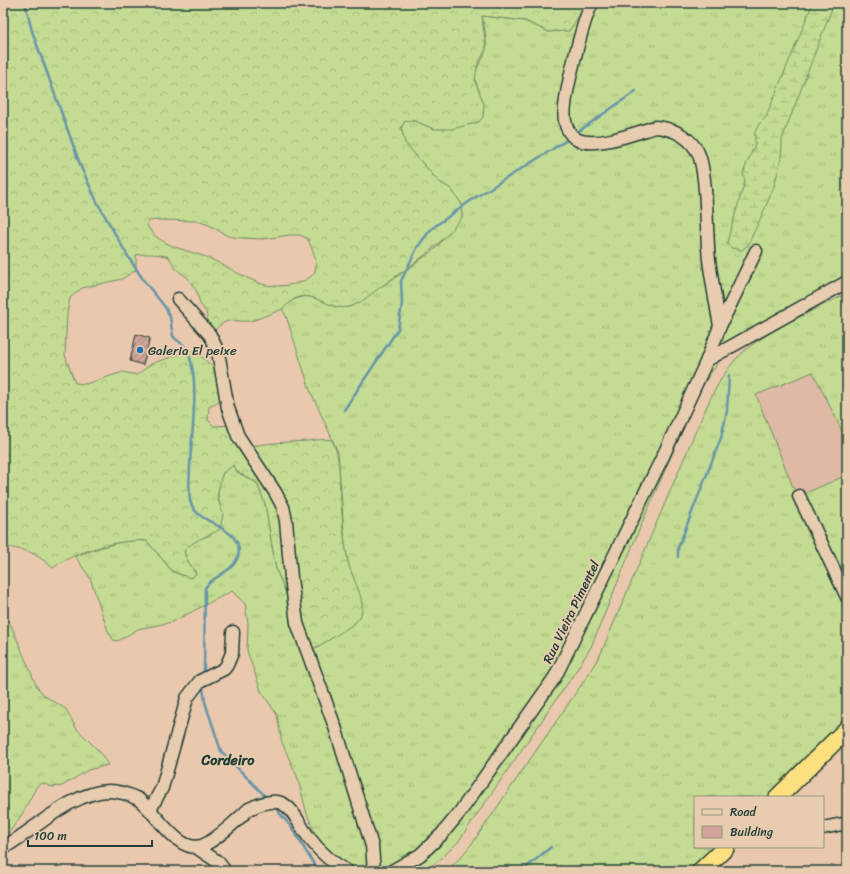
<svg xmlns="http://www.w3.org/2000/svg" width="850" height="874" font-family="Sriracha,sans-serif">
<defs>
<pattern id="grass-tufts" width="24" height="20" patternUnits="userSpaceOnUse"><rect width="24" height="20" fill="#c3db92"/><path d="M3 7l-1-3M5 7V3M7 7l1-3M15 17l-1-3M17 17v-4M19 17l1-3" fill="none" stroke="#a7bd7e"/></pattern>
<pattern id="forest-crowns" width="20" height="18" patternUnits="userSpaceOnUse"><rect width="20" height="18" fill="#c3db92"/><path d="M2 6a3 3 0 1 1 6 0M12 15a3 3 0 1 1 6 0" fill="none" stroke="#a7bd7e"/></pattern>
<pattern id="wetland-marsh" width="20" height="14" patternUnits="userSpaceOnUse"><rect width="20" height="14" fill="#c3db92"/><path d="M1 5h8M5 5V1M11 12h8M15 12V8" fill="none" stroke="#a7bd7e"/></pattern>
<pattern id="building-hatch" width="6" height="6" patternUnits="userSpaceOnUse"><rect width="6" height="6" fill="#cfa397"/><path d="M-1 1l2-2M0 6l6-6M5 7l2-2" fill="none" stroke="#a7867c"/></pattern>
</defs>
<rect width="100%" height="100%" fill="#eac8ae"/>
<filter id="ink" filterUnits="userSpaceOnUse"><feTurbulence type="fractalNoise" baseFrequency=".025" numOctaves="2"/><feDisplacementMap in="SourceGraphic" scale="8" xChannelSelector="R" yChannelSelector="G"/><feConvolveMatrix kernelMatrix="1 2 1 2 8 2 1 2 1" color-interpolation-filters="sRGB"/></filter>
<g filter="url(#ink)">
<polygon fill="#debaa5" points="813,372 847,441 847,475 797,497 756,395"/>
<g fill="url(#grass-tufts)" stroke="#718c63">
<path d="M587 3H847V288L727 350 702 386 644 518 591 647 576 671 458 842 443 857 425 871H357L339 864 327 853 315 833 307 814 297 776 282 743 277 715 261 691 247 651 248 624 245 604 232 591 172 622 138 629 118 641 113 640 108 631 90 578 75 556C98 549 123 538 147 541L173 572 191 578 196 573 186 558 184 551 192 542 210 535 222 514C219 503 214 483 223 473 225 470 231 467 234 465L237 472 257 483 265 504 276 569 289 600 316 648 355 623 362 603 349 567 345 546 338 452 310 390 286 316 282 309C301 290 313 296 335 307L384 285 412 266 435 249 462 217 461 203 451 189 438 181 405 143 401 128 405 121H415L434 129 480 92C467 67 483 68 486 48 487 38 484 26 482 16L525 21 549 32 581 12Z"/>
<path d="M847 293V441L813 372 756 395 797 497 847 475V717L766 797H695V847H715L689 871H446L460 858 474 841 586 678 601 653 697 428C708 404 718 379 736 359 758 334 817 309 847 293Z"/>
<polygon points="3,612 11,625 37,687 45,696 66,709 76,728 100,752 108,765 88,770 62,786 52,787 42,783 37,786 21,816 3,841"/>
</g>
<path fill="url(#forest-crowns)" stroke="#718c63" fill-rule="evenodd" d="M3 3H587L569 31 549 32 525 21 482 16 486 49 477 66 475 81 484 104 483 117 479 122 452 129H434L415 121H405L401 128 405 143 438 181 451 189 461 203 462 217C438 249 413 264 382 286 373 292 361 304 349 307 333 311 319 296 303 296 294 297 289 304 282 309 279 311 262 317 257 319 240 326 229 313 215 330L209 328 206 312 200 304 197 292 188 278 176 269 169 257C158 254 148 253 136 255V270L122 279 82 288 70 298 67 314 65 355 75 383 86 384 123 372 137 375 151 364 191 350 201 356 218 372 221 401 209 407 208 420 214 426 233 425 239 427 246 440 245 447C266 443 286 442 308 441 318 440 320 439 332 440 340 456 339 471 340 488 342 513 343 537 348 561 351 578 368 600 360 617 356 625 316 648 307 652L289 600 276 569 265 504 257 483 237 472 234 465 223 473 221 478 217 496 223 514 220 529C208 537 194 539 184 551L186 558 196 574 191 578 173 572 147 541C122 538 73 552 53 568 35 553 28 549 3 547ZM158 220 197 221 209 225 228 236 240 238 263 239 290 235H300L308 239C311 248 319 260 315 271 309 286 272 289 259 283 243 277 228 267 213 260 192 250 158 248 147 225L149 221Z"/>
<path fill="url(#wetland-marsh)" stroke="#718c63" d="M813 3H834L782 139C783 176 763 212 748 245L742 250 731 248 727 242 745 181 743 173 755 144V132L759 124 766 117Z"/>
<g fill="none" stroke-linecap="round" stroke-linejoin="round">
<g stroke="#6995aa" stroke-width="2.5">
<path d="M25 3 32 31 81 167 97 202 126 253 144 281 165 307 170 317 173 336C176 341 182 342 186 348 205 385 185 459 190 501 192 507 195 512 201 516 215 526 247 535 237 559 231 573 212 576 205 588L204 671"/>
<polyline points="579,131 636,91"/>
<polyline points="344,410 398,329 402,304 401,281 417,248 431,229 473,199 567,140"/>
<polyline points="678,557 678,548 721,438 727,411 729,375"/>
<polyline points="203,688 205,702 221,751 268,799"/>
<polyline points="277,810 292,828 318,871"/>
<polyline points="522,871 551,847"/>
</g>
</g>
<polygon fill="url(#building-hatch)" stroke="#1f3d34" points="136,334 150,338 143,365 130,361"/>
<g fill="none" stroke-linecap="round" stroke-linejoin="round">
<defs>
<g id="minor">
<path d="M592 3C583 21 561 103 565 121 566 128 571 137 578 140 597 148 636 133 655 127 671 128 687 135 696 149 708 166 706 236 709 260 712 282 716 304 720 326"/>
<polyline points="178,299 210,335 218,352 228,408 238,436 275,492 283,507 286,521 291,578 297,623 335,727 372,846 374,871"/>
<polyline points="707,360 847,282"/>
<polyline points="799,496 847,597"/>
<polyline points="150,810 162,788 187,698 200,681 224,669 227,665 232,653 233,632"/>
<polyline points="823,828 847,823"/>
<polyline points="196,847 218,862 225,871"/>
<path d="M3 848C35 830 71 792 109 791 118 791 130 795 138 799 155 810 179 857 204 845 219 838 237 820 249 809 290 789 291 814 310 839 321 853 332 863 347 871"/>
<polyline points="392,871 420,855 442,834 460,812 555,677 664,454 707,360 720,326 756,251"/>
</g>
<g id="highway">
<polyline points="778,797 847,729"/>
<polyline points="701,871 726,847"/>
</g>
</defs>
<use href="#minor" stroke="#1f3d34" stroke-width="15"/>
<use href="#highway" stroke="#1f3d34" stroke-width="20"/>
<use href="#minor" stroke="#e8ccaf" stroke-width="12"/>
<use href="#highway" stroke="#fce080" stroke-width="17"/>
</g>
</g>
<circle fill="#1f6fb2" stroke="#e8ccaf" stroke-width="1.5" cx="140" cy="350" r="4"/>
<g text-anchor="middle" dominant-baseline="central" stroke-width="4" stroke-linejoin="round" paint-order="stroke">
<g font-size="13" fill="#1f3d34" stroke="#e8ccaf" text-anchor="start">
<text x="148" y="350">Galeria El peixe</text>
</g>
<g font-size="13" fill="#1f3d34" stroke="#e8ccaf">
<text transform="translate(571 612) rotate(-64)">Rua Vieira Pimentel</text>
</g>
<g font-size="14" font-weight="bold" fill="#1f3d34" stroke="#e8ccaf">
<text x="228" y="760">Cordeiro</text>
</g>
</g>
<rect width="850" height="874" fill="none" stroke="#e8ccaf" stroke-width="16"/>
<rect x="8" y="8" width="834" height="858" fill="none" stroke="#1f3d34" stroke-width="1.5" filter="url(#ink)"/>
<rect x="694" y="796" width="130" height="52" fill="#e8ccaf" stroke="#98937e"/>
<rect x="702" y="809" width="20" height="6" fill="#e8ccaf" stroke="#98937e"/>
<text x="730" y="816" font-size="12" fill="#1f3d34">Road</text>
<rect x="702" y="826" width="20" height="12" fill="#cfa397" stroke="#98937e"/>
<text x="730" y="836" font-size="12" fill="#1f3d34">Building</text>
<path d="M28 840v6h124v-6" fill="none" stroke="#1f3d34" stroke-width="2"/>
<text x="34" y="840" font-size="12" fill="#1f3d34" stroke="#e8ccaf" stroke-width="3" paint-order="stroke">100 m</text>
</svg>
